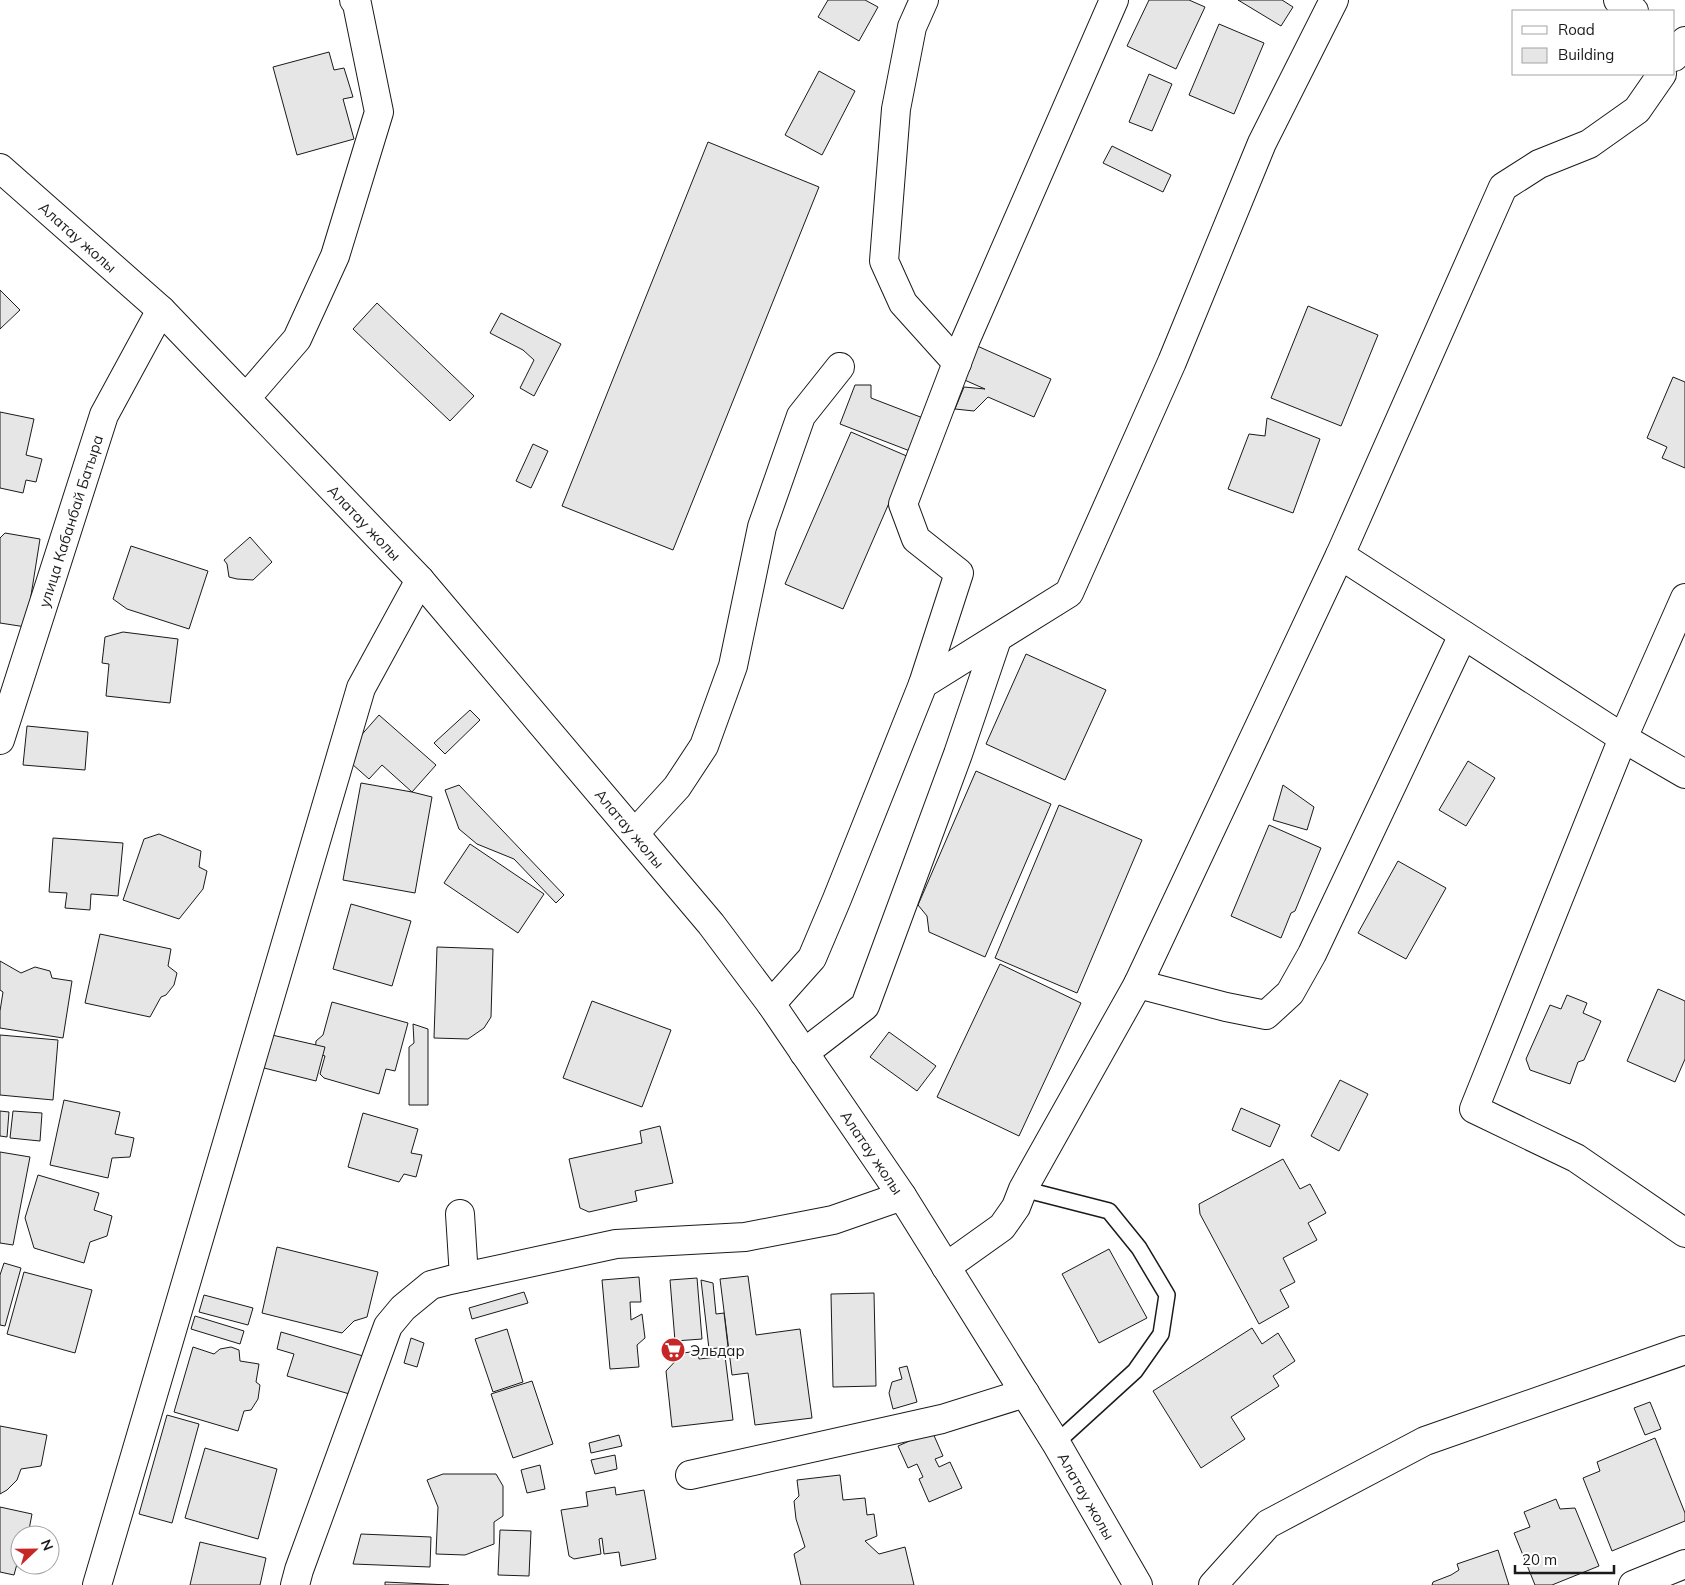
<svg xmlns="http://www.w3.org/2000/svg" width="1685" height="1585" font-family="Mulish,sans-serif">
<rect width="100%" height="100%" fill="#fff"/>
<g fill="#e6e6e6" stroke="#1a1a1a">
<polygon points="828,0 865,0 878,7 859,41 818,17"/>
<polygon points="1149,0 1189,0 1205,7 1176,69 1127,46"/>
<polygon points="1238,0 1282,0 1293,7 1281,26"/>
<polygon points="1219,24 1264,43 1234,114 1189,95"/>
<polygon points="329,52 334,70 344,68 353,97 343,99 354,139 297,155 273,67"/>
<polygon points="819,71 855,91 822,155 785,135"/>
<polygon points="1149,74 1172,84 1152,131 1129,122"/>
<polygon points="708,142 819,187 673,550 562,506"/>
<polygon points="1112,146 1171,175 1163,192 1103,163"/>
<polygon points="0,290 20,310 0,329"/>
<polygon points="377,303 474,396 450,421 353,329"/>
<polygon points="1308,306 1378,335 1341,426 1271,398"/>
<polygon points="501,313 561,344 534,396 520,388 534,360 523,350 490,333"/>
<polygon points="975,345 1051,379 1034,417 988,397 974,411 955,409 964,387 985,389 960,378"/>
<polygon points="1673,377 1685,382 1685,468 1662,458 1667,447 1647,438"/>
<polygon points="855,385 871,385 871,398 923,418 910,451 840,424"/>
<polygon points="0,412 34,419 26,455 42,459 36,482 26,480 23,493 0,488"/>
<polygon points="1267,418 1320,439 1293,513 1228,489 1249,434 1265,436"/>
<polygon points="851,432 909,457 843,609 785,584"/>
<polygon points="533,444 548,451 531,488 516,481"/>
<polygon points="5,533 40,539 26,627 0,623 0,538"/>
<polygon points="250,537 272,562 253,580 237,579 229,577 227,564 224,560"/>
<polygon points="131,546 208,571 189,629 127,609 113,599"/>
<polygon points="123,632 178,639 170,703 106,696 109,664 102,663 105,637"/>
<polygon points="1026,654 1106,690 1065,780 986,744"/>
<polygon points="470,710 480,720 445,754 434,743"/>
<polygon points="379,715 436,765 412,792 382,765 369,779 343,756"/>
<polygon points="27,726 88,732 85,770 23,765"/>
<polygon points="1468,761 1495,778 1466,826 1439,810"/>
<polygon points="976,771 1051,804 985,957 929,932 927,916 918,905"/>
<polygon points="361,783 412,792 432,797 415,893 343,880"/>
<polygon points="459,785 564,895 556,903 514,859 477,844 459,829 445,790"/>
<polygon points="1283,785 1314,807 1307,830 1273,820"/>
<polygon points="1059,805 1142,840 1077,993 995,958"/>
<polygon points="1269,825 1321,848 1295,911 1291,913 1281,938 1231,916"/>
<polygon points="159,834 201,851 199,867 207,871 203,889 179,919 123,900 144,839"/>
<polygon points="53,838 123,843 118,896 91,894 90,910 65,908 67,893 49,892"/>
<polygon points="470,844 544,894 518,933 444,883"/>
<polygon points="1398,861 1446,888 1406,959 1358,933"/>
<polygon points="351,904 411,921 392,986 333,969"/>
<polygon points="100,934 171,949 168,966 177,973 174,985 166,995 161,997 150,1017 85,1003"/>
<polygon points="437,947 493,949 491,1017 484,1028 468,1039 434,1038"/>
<polygon points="0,961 21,973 35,967 50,971 52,978 72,981 63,1038 0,1028 0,1011 3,992 0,990"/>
<polygon points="1000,964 1081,1003 1019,1136 937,1097"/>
<polygon points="1658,989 1685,1001 1685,1059 1675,1082 1627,1061"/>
<polygon points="1567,995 1587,1003 1583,1013 1601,1021 1584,1060 1578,1062 1570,1084 1530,1070 1526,1059 1550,1005 1561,1009"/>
<polygon points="592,1001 671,1030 642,1107 563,1078"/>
<polygon points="332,1002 408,1023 395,1071 386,1069 379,1094 324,1078 320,1074 325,1056 315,1053 316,1041 323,1035"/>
<polygon points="413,1024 428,1029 428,1105 409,1105 409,1047 414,1043"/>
<polygon points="889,1032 936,1066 917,1091 870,1057"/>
<polygon points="0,1035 58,1040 53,1100 0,1095"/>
<polygon points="272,1035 325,1047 316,1081 264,1068"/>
<polygon points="1340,1080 1368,1094 1339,1151 1311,1136"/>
<polygon points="64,1100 120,1112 115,1134 134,1138 130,1157 112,1158 108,1178 50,1165"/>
<polygon points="1241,1108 1280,1125 1270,1147 1232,1130"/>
<polygon points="0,1111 9,1112 7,1137 0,1136"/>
<polygon points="13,1111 42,1113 40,1141 10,1138"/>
<polygon points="363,1113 418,1129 411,1153 422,1155 416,1177 404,1174 399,1182 348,1167"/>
<polygon points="660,1126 673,1183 635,1191 637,1201 589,1212 580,1208 569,1159 642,1143 640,1131"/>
<polygon points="0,1152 30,1157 13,1245 0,1243"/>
<polygon points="1283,1159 1300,1189 1310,1184 1326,1213 1308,1223 1317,1240 1283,1258 1295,1282 1280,1290 1289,1307 1259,1324 1200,1214 1199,1204"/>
<polygon points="38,1175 99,1193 94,1210 112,1216 107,1236 90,1242 84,1263 34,1248 25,1218"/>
<polygon points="277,1247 378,1272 367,1317 354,1321 342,1333 262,1313"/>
<polygon points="1109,1249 1147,1318 1099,1343 1062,1274"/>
<polygon points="4,1263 21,1268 5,1326 0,1325 0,1275"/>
<polygon points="24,1272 92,1290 75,1353 7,1334"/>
<polygon points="748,1276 756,1335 800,1329 812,1418 755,1425 748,1373 732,1375 720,1279"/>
<polygon points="639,1277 641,1302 630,1302 631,1320 642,1314 645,1338 637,1345 639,1367 610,1369 602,1280"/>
<polygon points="697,1278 702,1339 675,1341 670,1280"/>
<polygon points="701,1280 713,1283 716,1314 724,1313 728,1347 709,1349"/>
<polygon points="524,1292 528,1303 472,1319 469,1308"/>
<polygon points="874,1293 876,1386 833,1387 831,1294"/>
<polygon points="204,1295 253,1308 248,1325 199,1312"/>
<polygon points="195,1316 244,1331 240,1344 191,1329"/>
<polygon points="1252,1328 1262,1344 1278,1333 1295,1361 1273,1376 1279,1386 1231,1417 1245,1439 1201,1468 1153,1391"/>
<polygon points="507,1329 523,1382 493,1392 475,1339"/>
<polygon points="281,1332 363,1356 353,1395 287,1376 294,1354 277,1349"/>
<polygon points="411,1338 424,1343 417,1367 404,1363"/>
<polygon points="193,1347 214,1354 220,1349 231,1347 239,1350 240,1361 259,1364 256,1382 260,1385 258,1399 251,1410 244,1411 238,1431 174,1412"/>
<polygon points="698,1351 699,1359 725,1356 733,1420 672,1427 666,1371 683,1353"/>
<polygon points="907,1366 917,1402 893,1409 889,1393 892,1382 902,1379 899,1368"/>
<polygon points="532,1381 553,1444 513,1458 491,1394"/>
<polygon points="1650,1402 1661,1429 1645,1435 1634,1408"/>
<polygon points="167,1415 199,1424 172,1523 139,1514"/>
<polygon points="0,1426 47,1435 41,1466 21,1469 17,1480 7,1490 0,1494"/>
<polygon points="932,1431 943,1456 935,1459 939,1467 950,1462 962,1488 929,1502 919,1479 923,1477 917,1464 908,1468 898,1446"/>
<polygon points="619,1435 622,1446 591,1453 589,1443"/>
<polygon points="1655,1438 1685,1513 1685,1521 1612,1551 1583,1478 1600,1471 1597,1462"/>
<polygon points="205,1448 277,1469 258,1539 185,1518"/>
<polygon points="615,1455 617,1469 595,1474 591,1460"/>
<polygon points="540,1465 545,1489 527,1493 521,1470"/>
<polygon points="443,1474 496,1474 503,1486 503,1516 494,1522 494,1544 465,1555 436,1554 438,1507 427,1480"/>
<polygon points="840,1475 843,1500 865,1498 867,1515 874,1514 877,1536 865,1541 879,1554 905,1547 914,1585 801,1585 794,1554 805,1547 796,1519 794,1501 799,1496 797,1480"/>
<polygon points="615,1487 616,1495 644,1490 656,1559 621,1566 619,1552 604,1554 602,1538 599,1539 601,1554 574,1559 569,1556 561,1510 588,1506 586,1492"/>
<polygon points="1556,1499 1560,1509 1575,1508 1599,1566 1552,1585 1535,1585 1514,1533 1530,1527 1524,1512"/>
<polygon points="0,1507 32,1514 28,1535 20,1535 20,1561 17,1564 14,1575 0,1572"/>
<polygon points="500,1530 531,1531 529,1576 498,1575"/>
<polygon points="361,1534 431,1537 430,1567 353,1564"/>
<polygon points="200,1542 266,1558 260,1585 190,1585"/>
<polygon points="1498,1550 1509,1585 1432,1585 1433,1582 1451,1575 1459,1570 1457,1564"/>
<polygon points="385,1582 449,1585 385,1585"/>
</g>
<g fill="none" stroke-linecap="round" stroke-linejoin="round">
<defs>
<polyline id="service" points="1023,1189 1109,1211 1139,1248 1167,1295 1161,1334 1135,1371 1056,1443"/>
<g id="minor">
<polyline points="924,0 912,27 896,109 884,261 903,303 957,363"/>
<polyline points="1618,0 1634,11"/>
<polyline points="1674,57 1685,41"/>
<polyline points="246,398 297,339 335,256 379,112 357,4 354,0"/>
<polyline points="1340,555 1503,187 1539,164 1589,144 1637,110 1662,74"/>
<polyline points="1685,598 1623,738 1474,1109 1576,1158 1685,1233"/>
<polyline points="923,684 959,573 916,539 903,504 966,339 1114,0"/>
<path id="s1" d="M0 740 104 415 161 310"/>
<polyline points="635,833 677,787 704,746 733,666 762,527 801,416 840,367"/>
<polyline points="1138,984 1226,1007 1266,1015 1290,993 1312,954 1463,635"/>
<polyline points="771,1004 812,958 837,899 923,684 1069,593 1172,362 1262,143 1334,0"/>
<polyline points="804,1053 865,1006 958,754 997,639"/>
<polyline points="460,1214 464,1277"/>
<polyline points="946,1267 1002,1227 1016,1207 1023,1189 1138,984 1340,555 1623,738 1685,774"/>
<polyline points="690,1475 942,1419 1025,1393"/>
<polyline points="97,1585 361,688 420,580"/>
<polyline points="295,1585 299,1570 388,1326 403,1308 431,1285 450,1280 616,1244 745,1237 833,1220 902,1196"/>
<polyline points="1213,1585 1268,1524 1425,1441 1685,1350"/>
<polyline points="1633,1585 1685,1564"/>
</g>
<g id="secondary">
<path id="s2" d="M0 168 161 310 420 580 711 924 771 1004 902 1196 1056 1443 1138 1585"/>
</g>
</defs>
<use href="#service" stroke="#1a1a1a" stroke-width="18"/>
<use href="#minor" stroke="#1a1a1a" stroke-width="30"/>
<use href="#secondary" stroke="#1a1a1a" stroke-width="30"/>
<use href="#service" stroke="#fff" stroke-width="15"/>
<use href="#minor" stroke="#fff" stroke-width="28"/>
<use href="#secondary" stroke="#fff" stroke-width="28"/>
</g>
<defs>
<symbol id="supermarket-disc" viewBox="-11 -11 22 22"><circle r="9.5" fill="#c62828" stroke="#fff"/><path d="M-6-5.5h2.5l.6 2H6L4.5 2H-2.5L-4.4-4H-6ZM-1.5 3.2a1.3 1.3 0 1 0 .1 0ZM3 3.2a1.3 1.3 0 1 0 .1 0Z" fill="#fff"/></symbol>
</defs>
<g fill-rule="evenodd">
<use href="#supermarket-disc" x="659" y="1336" width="28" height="28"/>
</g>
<g text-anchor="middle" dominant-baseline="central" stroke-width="4" stroke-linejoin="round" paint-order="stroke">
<g font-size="15" fill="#1a1a1a" stroke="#fff">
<text stroke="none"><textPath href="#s2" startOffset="104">Алатау жолы</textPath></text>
<text stroke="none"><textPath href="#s1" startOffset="230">улица Кабанбай Батыра</textPath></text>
<text stroke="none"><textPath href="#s2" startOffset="509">Алатау жолы</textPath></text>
<text stroke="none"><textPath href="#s2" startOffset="914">Алатау жолы</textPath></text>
<text stroke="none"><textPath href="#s2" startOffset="1319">Алатау жолы</textPath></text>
<text stroke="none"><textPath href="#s2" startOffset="1724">Алатау жолы</textPath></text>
</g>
<g font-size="15" fill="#1a1a1a" stroke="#fff" text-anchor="start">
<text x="690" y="1350">Эльдар</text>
</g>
</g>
<rect x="1512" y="10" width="162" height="65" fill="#ffffff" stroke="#a3a3a3"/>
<rect x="1522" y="26" width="25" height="8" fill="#ffffff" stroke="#a3a3a3"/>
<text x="1558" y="35" font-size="15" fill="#1a1a1a">Road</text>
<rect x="1522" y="48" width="25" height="15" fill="#e6e6e6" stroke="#a3a3a3"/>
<text x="1558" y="60" font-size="15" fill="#1a1a1a">Building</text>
<g transform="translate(35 1550) rotate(68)"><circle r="24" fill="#ffffff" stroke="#a3a3a3"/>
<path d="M0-4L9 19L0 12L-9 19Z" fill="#c62828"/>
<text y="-8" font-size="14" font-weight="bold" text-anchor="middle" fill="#1a1a1a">N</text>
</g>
<path d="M1515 1565v8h99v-8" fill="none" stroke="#1a1a1a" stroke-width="2.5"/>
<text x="1522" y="1565" font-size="15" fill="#1a1a1a" stroke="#ffffff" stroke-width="4" paint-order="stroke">20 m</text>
</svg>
